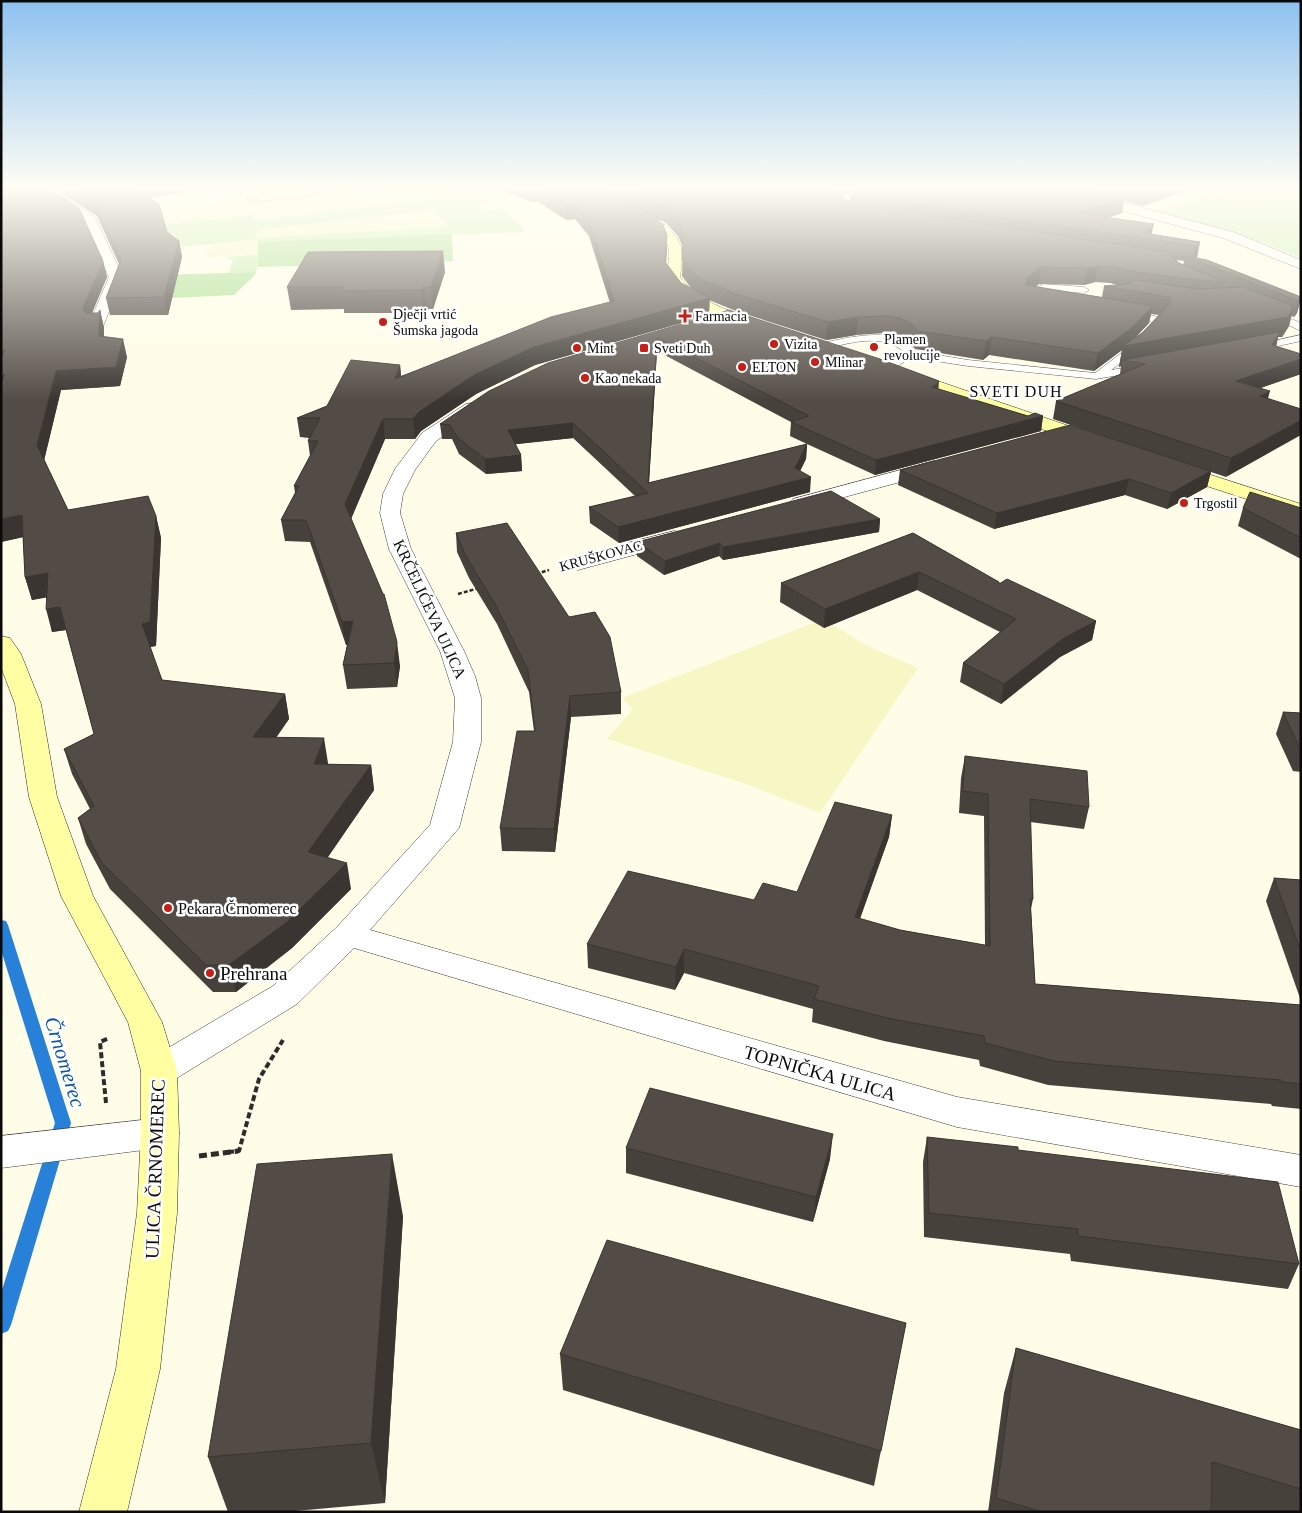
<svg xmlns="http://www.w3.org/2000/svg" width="1302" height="1513" font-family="'Times New Roman',serif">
<rect width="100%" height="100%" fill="#fffde7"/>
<g fill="#f7f7c5">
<polygon points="383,189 457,189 466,196 254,220 253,215 154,226 150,213 250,202 251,205"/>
<polygon points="435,210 448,227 258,239 258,254 208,258 205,249 213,248 211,244 257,239 257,230"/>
<polygon points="823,619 868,646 918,668 820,813 749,785 607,739 633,709 622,698"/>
</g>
<g fill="#c8ecae" fill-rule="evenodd">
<polygon points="1251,189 1301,189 1301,258 1261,242 1152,211"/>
<path d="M475 195 490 204 478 206 485 210 500 208 519 223 524 232 258 242 257 239 180 247 174 234 161 236 154 226 253 215 254 220ZM434 210 448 227 257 238V230Z"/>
<polygon points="258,254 258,267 256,272 229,273 233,259 228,260 228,257"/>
</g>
<g fill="#a9de8c">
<polygon points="331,189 383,189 250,205 244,195 252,195 264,200"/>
<polygon points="452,234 453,261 258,267 258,242"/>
<polygon points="256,272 254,276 234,295 172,298 173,293 161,275"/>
</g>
<polygon fill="#dcf3c0" points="245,189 313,189 316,190 265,199"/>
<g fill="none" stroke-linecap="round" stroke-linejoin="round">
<polygon fill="#2781d9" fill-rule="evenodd" points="1,920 6,921 8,925 71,1123 11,1325 8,1331 1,1334 1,1293 55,1123 1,950"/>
<defs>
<g id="lane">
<polygon points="1043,284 1084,287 1089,290 1084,293 1045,290 1036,298 1039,300 1037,302 1025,301 1025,297"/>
<polygon points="1268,309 1301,323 1301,331 1264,314 1264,310"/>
<path d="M1127 312 1160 317 1165 320 1136 352 1111 370 1143 365 1148 368 1143 371 1096 379 968 366 910 357C903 364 891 371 881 369L880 367C886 360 897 359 903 351 880 333 850 343 824 349L819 346 820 344C841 338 904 324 914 351L968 360 1095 373 1128 348 1153 322 1123 317 1122 315Z"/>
<polygon points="1301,335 1301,341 1255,351 1250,348 1251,346"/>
</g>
<g id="street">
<polygon points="35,189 50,189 95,217 123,277 102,329 90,329 88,326 109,277 84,222"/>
<polygon points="1032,189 1064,189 1083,192 1233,232 1301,260 1301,269 1223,238 1078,199 1038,193"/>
<polygon points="472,403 478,404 481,408 478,412 436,441 415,470 403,494 400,513 411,549 464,651 475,676 481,698 481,742 459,828 370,930 957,1097 1301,1155 1301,1187 957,1127 354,948 297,1004 172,1081 159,1085 146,1081 141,1071 146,1061 273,986 337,927 430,825 453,742 455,698 440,651 389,549 380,513 383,494 395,469 422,433 466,404"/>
<polygon points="934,461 941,463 944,467 941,471 800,509 793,507 790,503 793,499"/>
<polygon points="674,531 682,532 685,537 682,542 578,570 570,568 567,563 570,558"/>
<polygon points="160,1118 173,1122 179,1133 173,1144 160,1148 1,1168 1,1136"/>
</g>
<g id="secondary">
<path d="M585 189H599L665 225C685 243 683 252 680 277 700 303 731 312 761 321L763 324 761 327 755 329C719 320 687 308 666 277 667 268 670 259 669 250 665 219 603 212 585 189Z"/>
<polygon points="903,369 1098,436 1101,440 1098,444 1091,446 1084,444 897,378 894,374 897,370"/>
<polygon points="1174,463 1301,504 1301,517 1167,473 1164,469 1167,465"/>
<polygon points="1,636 10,638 21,654 41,704 57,797 93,896 162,1022 177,1071 179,1133 177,1213 160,1369 127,1512 79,1512 116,1369 137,1213 141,1133 141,1071 128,1022 61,896 29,797 15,704 1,667"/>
</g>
</defs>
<use href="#lane" stroke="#3d3d3d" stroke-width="1"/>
<use href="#street" stroke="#3d3d3d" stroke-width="1"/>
<use href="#secondary" stroke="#2c2c2c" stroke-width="1"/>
<polyline stroke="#2c2c2c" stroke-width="1" stroke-dasharray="2.5 1" stroke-linecap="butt" points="1200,199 1245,189"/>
<g stroke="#2c2c2c" stroke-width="2.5" stroke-dasharray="4 2" stroke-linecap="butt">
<polyline points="536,574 549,570"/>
<polyline points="458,594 479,588"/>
</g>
<g stroke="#2c2c2c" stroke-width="4" stroke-dasharray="6 3" stroke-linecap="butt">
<polyline points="106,1103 100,1042 109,1038"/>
<polyline points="228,1152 239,1151 259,1079 283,1040"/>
</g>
<polyline stroke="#2c2c2c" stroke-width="5" stroke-dasharray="8 4" stroke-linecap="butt" points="199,1156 238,1151"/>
<use href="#lane" fill="#fff" fill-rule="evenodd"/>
<use href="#street" fill="#fff" fill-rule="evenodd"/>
<use href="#secondary" fill="#fffea2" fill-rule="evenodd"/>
</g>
<g fill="#47413c" fill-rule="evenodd">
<polygon points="54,189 203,189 149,198 167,232 179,241 182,257 168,315 110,315 106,298 119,264 97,216"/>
<path d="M498 189H1192L1142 206 1124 201 1122 213 1107 218 1152 234 1200 242 1196 258 1301 297 1297 313 1294 317 1291 316 1289 326 1282 337H1278L1276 346 1301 354V374L1260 388 1226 477 1211 472 1207 487 1167 509 1125 495 994 529 898 485 900 470 1136 447 1053 419 1056 401 1120 374 1121 366 1119 367 1122 350 1094 371 989 355 983 360 915 349 909 341 898 336 885 333 856 335 826 340 736 311 709 300V315L535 365 476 394 421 431 415 439H385L351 519 400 666 397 687 347 689 343 665 347 645H346L310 542 285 541 281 520 295 493 294 486 310 456 308 441 309 438 300 437 297 418 327 406 400 365 401 376 610 303 589 236 575 219 566 220 537 201 532 202ZM850 192 849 201 845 199 842 196ZM658 219 666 223 678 236 683 247 682 276 691 288 681 283 666 263 667 250ZM1176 260 1184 261 1183 265 1179 263ZM1095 282 1110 283 1117 285 1104 286 1102 297 1035 287 1039 284 1084 285ZM1151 314 1159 315 1142 333 1136 337 1149 323Z"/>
<polygon points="103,261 107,277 92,313 98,313 100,310 104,328 104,337 127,357 120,386 61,390 44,460 68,510 156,516 161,538 156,646 150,647 162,680 285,694 289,719 276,738 328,763 328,764 371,765 374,790 327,858 351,889 292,948 236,992 213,992 110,889 86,844 78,818 90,809 72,774 64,749 94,734 66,630 52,632 46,597 32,600 25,577 23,537 1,542"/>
<polygon points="445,272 433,309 426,309 424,313 344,313 344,309 291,310 287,287"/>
<path d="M729 310 938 389 1028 416H1043L1041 431 875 475 807 444 806 459 800 471 810 492 619 543 590 523 589 507 635 496 573 438 515 444 521 455 522 471 486 474 459 454 452 439H442L440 424ZM657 351 791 422 790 436 807 444 649 483Z"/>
<polygon points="1243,508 1301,508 1301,559 1238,526"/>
<polygon points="880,519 879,532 723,560 719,556 664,575 637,556 637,542"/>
<polygon points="456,533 569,617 621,692 621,714 571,717 555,852 502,851 500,828 534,731 529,692 497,624 469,578 457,552"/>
<polygon points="913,533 999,583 1096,621 1092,640 1060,657 1001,704 960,682 963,663 1000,632 917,590 824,628 780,602 781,583"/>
<polygon points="1283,712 1301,713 1301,772 1293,771 1276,734"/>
<polygon points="965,756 1089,807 1084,829 1030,822 1033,899 1031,909 1035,984 1301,1005 1301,1109 1272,1106 1271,1104 1048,1085 980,1066 979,1060 884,1041 812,1022 813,1009 684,973 675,990 588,968 587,944 754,900 797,892 892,815 889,837 860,919 900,930 985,945 984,816 959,813 961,778"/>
<polygon points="1274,878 1301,880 1301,1001 1266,901"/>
<polygon points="927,1137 1018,1150 1299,1264 1288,1289 1071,1261 1070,1254 924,1237 923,1162"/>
<polygon points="626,1148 830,1159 813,1222 626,1173"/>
<polygon points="403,1216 385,1503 284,1512 228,1512 208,1457"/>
<polygon points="906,1323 874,1486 563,1390 560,1354"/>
<polygon points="1016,1348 1301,1430 1301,1512 988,1512 1004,1393"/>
</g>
<g fill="#3a3531">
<polygon points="129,189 203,189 132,201"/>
<polygon points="531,189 537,189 537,201 532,202"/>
<polygon points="837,189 855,189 850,190 850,192 841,196"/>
<polygon points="1151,189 1192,189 1142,206 1145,191"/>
<polygon points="1124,198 1122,213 1074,228 1076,213"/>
<polygon points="575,204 575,219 566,220 565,205"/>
<polygon points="1154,224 1150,240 1143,233"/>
<polygon points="667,235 667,250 665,278 665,262"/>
<polygon points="179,241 182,257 168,315 164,297"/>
<polygon points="1200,242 1197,258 1194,260 1193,259 1195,246"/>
<polygon points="443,251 445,272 433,309 431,287"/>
<polygon points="103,261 107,277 86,327 82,309"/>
<polygon points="1098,266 1095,282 1084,285 1087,268"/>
<polygon points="1041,267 1039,284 1024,296 1026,279"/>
<polygon points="424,287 426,309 424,313 422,290"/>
<polygon points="710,298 709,315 535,365 476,394 421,431 415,439 413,419 419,412 474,375 534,347"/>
<polygon points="1301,298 1297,313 1294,317 1298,301"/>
<polygon points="1153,306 1149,323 1128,345 1294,306 1289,326 1282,337 1278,337 1276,348 1123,360 1121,366 1119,367 1122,350 1094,371 1098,353"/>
<polygon points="100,310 104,328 103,355 99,336"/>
<polygon points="858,317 856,335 826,340 828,322"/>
<polygon points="992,337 989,355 983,360 986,341"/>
<polygon points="657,338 657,351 648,499 648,483"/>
<polygon points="123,339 127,357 120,386 61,390 43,465 37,445 56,371"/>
<polygon points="1,350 5,350 1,369"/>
<polygon points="1301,359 1301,374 1232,398 1236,381"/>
<polygon points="400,365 402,384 395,379"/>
<polygon points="1,375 5,375 1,394"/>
<polygon points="939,381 938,395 932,387"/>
<polygon points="1270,391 1265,409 1260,396"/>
<polygon points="1043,416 1041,431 875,475 876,460"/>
<polygon points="383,419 385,439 348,526 345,504"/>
<polygon points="1301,420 1301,435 1226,477 1231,458"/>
<polygon points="573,423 573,438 509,445 508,430"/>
<polygon points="807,444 806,459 795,481 811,477 810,492 619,543 618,527 795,468"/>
<polygon points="521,455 522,471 486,474 485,459"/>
<polygon points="1211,471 1207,487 1167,509 1171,493"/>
<polygon points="1129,479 1125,495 994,529 997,513"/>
<polygon points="22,515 28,536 1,542 1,519"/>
<polygon points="156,516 161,538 156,646 148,647 142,624"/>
<polygon points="880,519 879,532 723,560 723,547"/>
<polygon points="720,543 719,556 664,575 665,561"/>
<polygon points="919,572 917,590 824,628 825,609"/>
<polygon points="48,573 55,596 32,600 25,577"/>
<polygon points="60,607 66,630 52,632 46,609"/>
<polygon points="353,621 356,644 346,645 342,622"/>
<polygon points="1096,621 1092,640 1060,657 1001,704 1004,684 1064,638"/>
<polygon points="397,642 400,666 397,687 394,663"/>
<polygon points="285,694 289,719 258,762 253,737"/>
<polygon points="570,696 571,717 555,852 554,829"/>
<polygon points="324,738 328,763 319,789 314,764"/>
<polygon points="371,765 374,790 313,879 308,852"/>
<polygon points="892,815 889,837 852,940 855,917"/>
<polygon points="347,863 351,889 292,948 236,992 229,965"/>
<polygon points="684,949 684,973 675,990 676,967"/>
<polygon points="833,1134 830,1159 813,1222 816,1197"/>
<polygon points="392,1154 403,1216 385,1503 371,1443"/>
</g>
<g fill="#534c46" stroke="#3a3531">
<polygon points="1,189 50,189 79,208 103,261 82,309 86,313 98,313 100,310 99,336 123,339 116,367 56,371 37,445 68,510 148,496 156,516 150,622 142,624 162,680 285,694 253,737 324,738 314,764 371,765 308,852 347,863 287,922 229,965 206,965 102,863 78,818 94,806 64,749 94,734 60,607 46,609 48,573 25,577 22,515 1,519 1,383 5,375 1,375 1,358 5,350 1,350"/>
<polygon points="74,189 134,189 159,204 167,232 179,241 164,297 106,298 121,260 93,201"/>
<polygon points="541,189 603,189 656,217 663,225 667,235 665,262 681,283 710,298 534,347 474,375 419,412 413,419 383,419 345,504 383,594 384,594 397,642 394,663 343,665 353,621 342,622 306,520 281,520 299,486 294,486 318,441 308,441 320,418 297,418 327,406 351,360 400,365 395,379 551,317 614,301 589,221 575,204 565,205"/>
<polygon points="630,189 837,189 845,199 855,204 1167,252 1179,263 1225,282 1184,279 1130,271 1113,267 1098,266 1087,268 1041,267 1026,279 1026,285 1153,306 1130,329 1098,353 992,337 986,341 917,331 911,323 900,318 887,316 858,317 828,322 736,294 705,281 694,274 682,260 683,232 678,221 666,208"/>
<polygon points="851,189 1091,189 1124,198 1076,213 1154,224 1143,233 1200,242 1195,246 862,197 850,190"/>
<polygon points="1137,189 1151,189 1145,191"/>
<polygon points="443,251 431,287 424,287 422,290 342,291 343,287 287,287 308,252"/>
<polygon points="1185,256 1207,260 1301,297 1298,301"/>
<polygon points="1136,280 1198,289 1243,287 1294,306 1288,317 1123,346 1142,333 1170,304 1170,299 1168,297 1104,286 1128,284"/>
<polygon points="729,310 880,359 939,381 932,387 1028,416 1035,413 1043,416 876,460 791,422 809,416 657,338 648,483 807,444 795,468 811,477 618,527 589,507 648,493 573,423 508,430 521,455 485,459 458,438 450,425 440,424 489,391 548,363"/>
<polygon points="1280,332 1272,345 1301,354 1301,359 1236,381 1270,391 1260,396 1301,409 1301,420 1231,458 1056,401 1145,364 1123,360"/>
<polygon points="1070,425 1211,471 1171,493 1129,479 997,513 900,470"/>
<polygon points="831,491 880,519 723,547 720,543 665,561 637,542"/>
<polygon points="1250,492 1301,508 1301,538 1243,508"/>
<polygon points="507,523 569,617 595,612 610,637 621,692 570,696 554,829 500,828 517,731 535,731 528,670 495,604 467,558 456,533"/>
<polygon points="913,533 999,582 999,584 1007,579 1096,621 1064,638 1004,684 963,663 1016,619 919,572 825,609 781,583"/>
<polygon points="1283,712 1301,713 1301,749 1300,749"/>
<polygon points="965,756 1087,771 1089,807 1030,799 1033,899 1030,899 1035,984 1301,1005 1301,1084 1282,1082 1281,1080 1054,1061 985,1043 984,1036 887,1018 814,999 819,986 684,949 676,967 587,944 628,871 754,900 763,883 797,892 835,802 892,815 855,917 900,930 990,946 988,794 963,791"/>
<polygon points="1274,878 1301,880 1301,952"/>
<polygon points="650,1088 833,1134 816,1197 626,1148"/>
<polygon points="927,1137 1018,1147 1018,1150 1278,1182 1299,1264 1078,1236 1078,1229 929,1213"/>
<polygon points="392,1154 371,1443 208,1457 257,1164"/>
<polygon points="607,1240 906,1323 881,1451 560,1354"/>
<polygon points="1016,1348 1301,1430 1301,1489 1212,1462 1211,1512 1042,1512 996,1498"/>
</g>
<linearGradient id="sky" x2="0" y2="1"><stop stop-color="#8dc1f0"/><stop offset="0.47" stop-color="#fffef4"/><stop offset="1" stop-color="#fffef4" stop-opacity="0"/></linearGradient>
<rect width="1302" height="401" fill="url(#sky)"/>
<g fill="#c51f17" stroke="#fff" stroke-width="2">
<path d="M682.5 308.5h5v5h5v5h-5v5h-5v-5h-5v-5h5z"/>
<circle cx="383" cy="322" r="5"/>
<circle cx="774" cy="344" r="5"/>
<circle cx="874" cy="347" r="5"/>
<circle cx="577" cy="348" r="5"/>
<rect x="639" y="343" width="10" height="10" rx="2.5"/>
<circle cx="815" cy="362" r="5"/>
<circle cx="742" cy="367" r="5"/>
<circle cx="585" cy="378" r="5"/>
<circle cx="1184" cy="503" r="5"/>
<circle cx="168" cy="908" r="5"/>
<circle cx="210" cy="973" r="5"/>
</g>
<g text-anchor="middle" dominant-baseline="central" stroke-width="5" stroke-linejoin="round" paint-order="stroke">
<g font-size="14" fill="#0a0a0a" stroke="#fff" text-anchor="start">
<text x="393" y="314">Dječji vrtić<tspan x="393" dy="16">Šumska jagoda</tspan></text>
<text x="695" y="316">Farmacia</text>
<text x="884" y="339">Plamen<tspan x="884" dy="16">revolucije</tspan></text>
<text x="784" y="344">Vizita</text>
<text x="587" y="348">Mint</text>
<text x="654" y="348">Sveti Duh</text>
<text x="825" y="362">Mlinar</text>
<text x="752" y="367">ELTON</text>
<text x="595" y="378">Kao nekada</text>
<text x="1194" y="503">Trgostil</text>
</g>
<g font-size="14" fill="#0a0a0a" stroke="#fff">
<text transform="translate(601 556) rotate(-15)">KRUŠKOVAC</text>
</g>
<g font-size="16" letter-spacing="1" fill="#0a0a0a" stroke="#fff">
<text x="1016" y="391">SVETI DUH</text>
</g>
<g font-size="16" fill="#0a0a0a" stroke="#fff">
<text transform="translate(430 609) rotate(65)">KRČELIĆEVA ULICA</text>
</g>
<g font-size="16" fill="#0a0a0a" stroke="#fff" text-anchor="start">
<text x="178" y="908">Pekara Črnomerec</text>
</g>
<g font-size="19" fill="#0a0a0a" stroke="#fff" text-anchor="start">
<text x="220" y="973">Prehrana</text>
</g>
<g font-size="19" fill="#0a0a0a" stroke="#fff">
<text transform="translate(820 1073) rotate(16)">TOPNIČKA ULICA</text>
<text transform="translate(155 1169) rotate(-88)">ULICA ČRNOMEREC</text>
</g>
<g font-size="21" font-style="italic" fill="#0a53a5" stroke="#fff">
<text transform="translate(65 1062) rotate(73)">Črnomerec</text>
</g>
</g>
<rect width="1302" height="1513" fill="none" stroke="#0a0a0a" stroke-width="5"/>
</svg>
